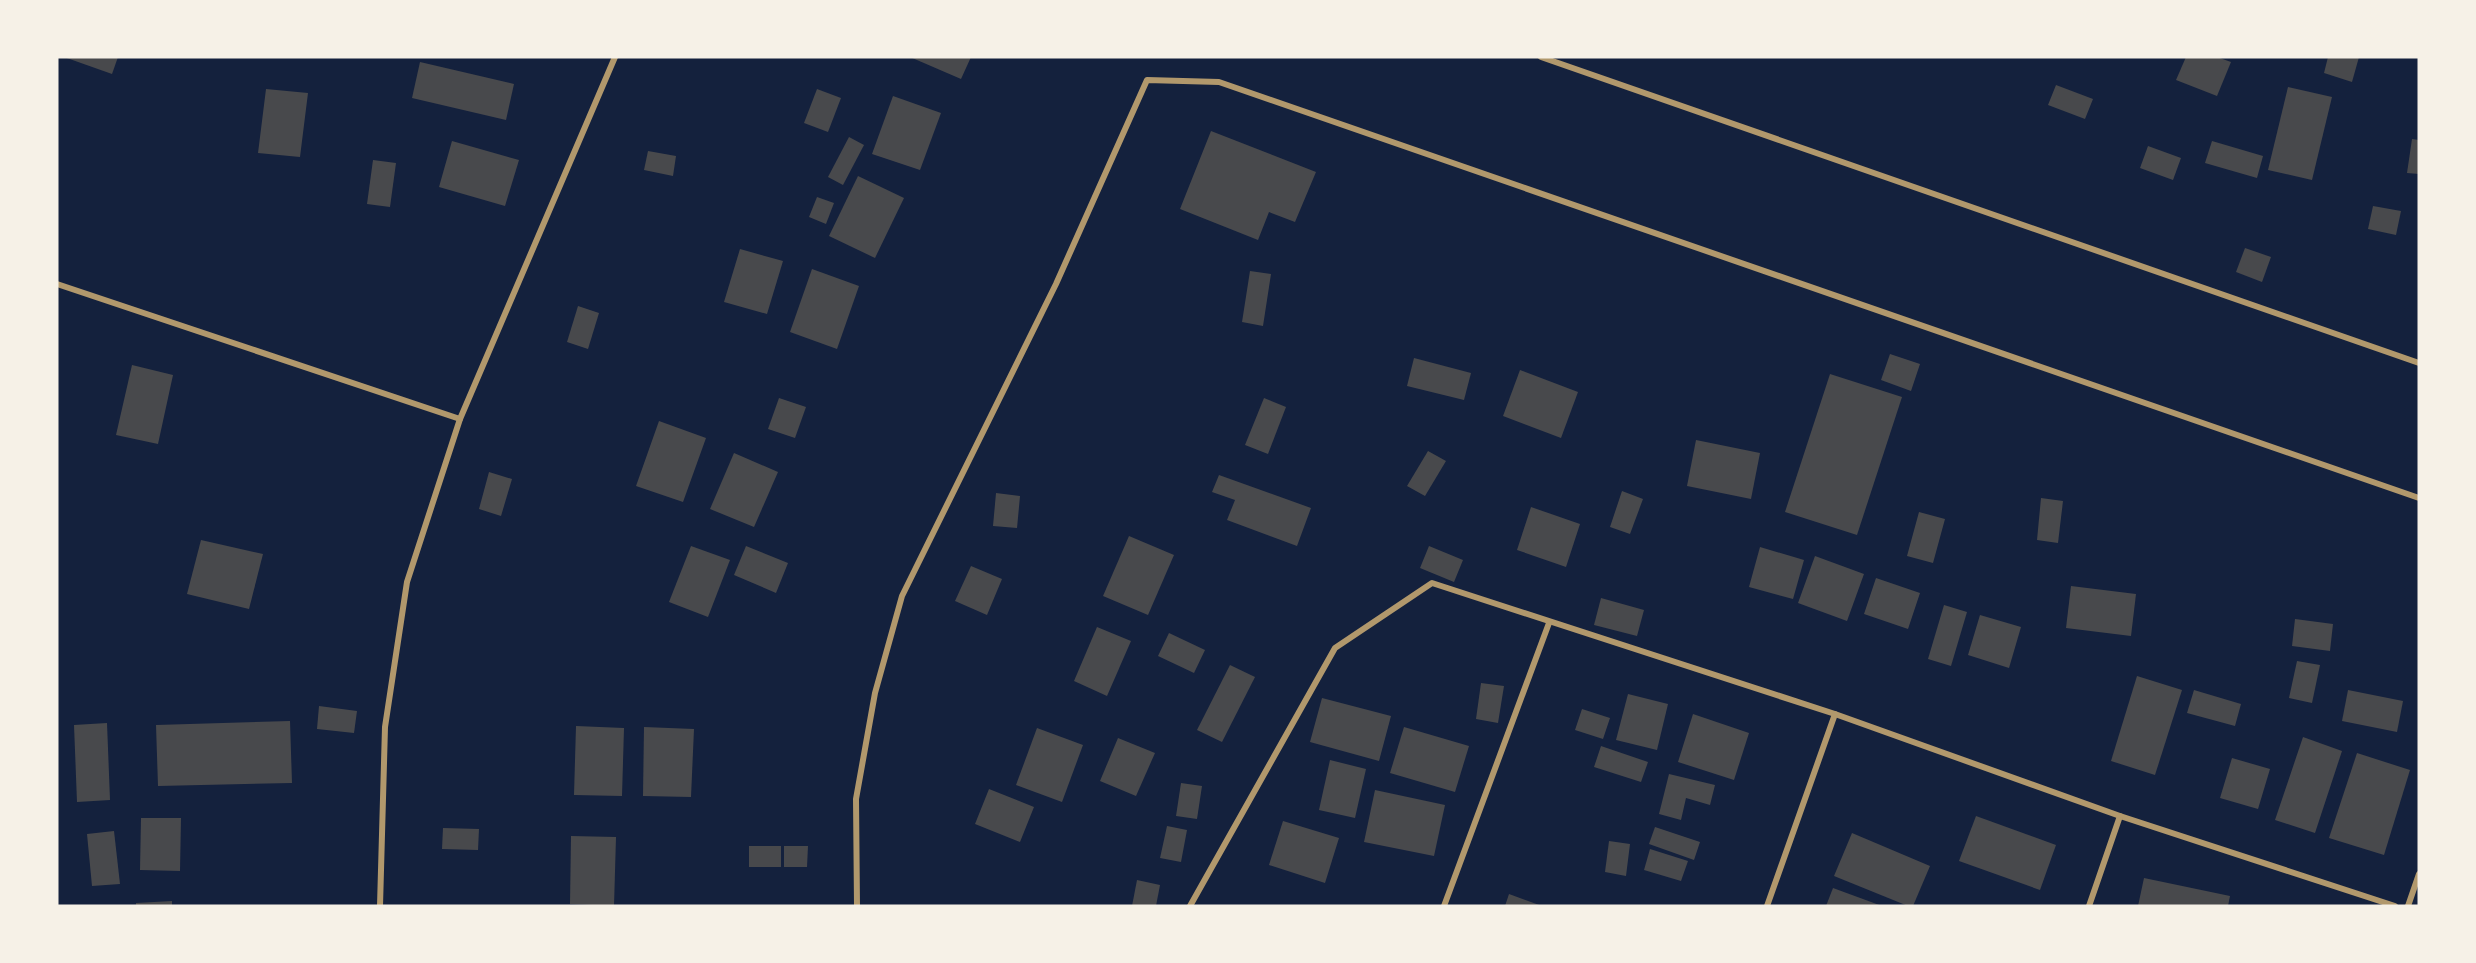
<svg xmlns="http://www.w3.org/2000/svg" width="2476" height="963" font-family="'Noto Serif',serif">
<rect width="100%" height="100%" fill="#14213d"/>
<g fill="#48494c">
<polygon points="64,57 118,57 112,74"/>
<polygon points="910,57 971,57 961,79"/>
<polygon points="2186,57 2217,57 2231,62 2217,96 2176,80"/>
<polygon points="2328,57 2359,57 2352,82 2324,73"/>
<polygon points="420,62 514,84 506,120 412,98"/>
<polygon points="2056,85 2093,99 2085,119 2048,105"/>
<polygon points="2288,87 2332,97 2312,180 2268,170"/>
<polygon points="266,89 308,93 300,157 258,153"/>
<polygon points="817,89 841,98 828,132 804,123"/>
<polygon points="893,96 941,113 920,170 872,154"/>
<polygon points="1211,131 1316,172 1295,222 1269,212 1258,240 1180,209"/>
<polygon points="849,137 864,145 843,185 828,177"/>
<polygon points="2412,139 2419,140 2419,174 2407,173"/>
<polygon points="452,141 519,160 505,206 439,187"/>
<polygon points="2212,141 2263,156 2257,178 2205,163"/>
<polygon points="2148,146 2181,158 2173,180 2140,168"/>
<polygon points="648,151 676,156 673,176 644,170"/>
<polygon points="373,160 396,163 390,207 367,204"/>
<polygon points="858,176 904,198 875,258 829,236"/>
<polygon points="817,197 834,203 826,224 809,217"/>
<polygon points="2373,206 2401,211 2396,235 2368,229"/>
<polygon points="2245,248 2271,257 2262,282 2236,272"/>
<polygon points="740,249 783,261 767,314 724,302"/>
<polygon points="812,269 859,286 837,349 790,332"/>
<polygon points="1250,271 1271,274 1263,326 1242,322"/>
<polygon points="578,306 599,313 588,349 567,342"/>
<polygon points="1890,354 1920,364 1911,391 1881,380"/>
<polygon points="1414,358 1471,373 1464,400 1407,386"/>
<polygon points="132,365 173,375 158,444 116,435"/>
<polygon points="1520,370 1578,392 1561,438 1503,416"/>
<polygon points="1830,374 1902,397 1857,535 1785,512"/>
<polygon points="779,398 806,407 795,438 768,429"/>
<polygon points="1264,398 1286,407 1268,454 1245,445"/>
<polygon points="659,421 706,438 683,502 636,486"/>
<polygon points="1696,440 1760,453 1751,499 1687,486"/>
<polygon points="1428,451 1446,461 1425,496 1407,486"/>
<polygon points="734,453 778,472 754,527 710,509"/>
<polygon points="489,472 512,479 501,516 479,509"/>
<polygon points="1219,475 1311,508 1297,546 1227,520 1235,500 1212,492"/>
<polygon points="1622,491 1643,499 1630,534 1610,527"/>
<polygon points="996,493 1020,496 1017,528 993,526"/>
<polygon points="2041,498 2063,501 2058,543 2037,540"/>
<polygon points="1531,507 1580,524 1566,567 1517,550"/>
<polygon points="1919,512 1945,519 1933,563 1907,556"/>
<polygon points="1129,536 1174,555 1148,615 1103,596"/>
<polygon points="201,540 263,554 249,609 187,594"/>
<polygon points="691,546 730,560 708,617 669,602"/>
<polygon points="746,546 788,563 776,593 734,575"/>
<polygon points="1429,546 1463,560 1454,582 1420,568"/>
<polygon points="1760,547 1804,560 1793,599 1749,587"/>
<polygon points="1815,556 1864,574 1847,621 1798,603"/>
<polygon points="971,566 1002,579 987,615 955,601"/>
<polygon points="1876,578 1920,593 1908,629 1864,614"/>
<polygon points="2071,586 2136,594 2131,636 2066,628"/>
<polygon points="1601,598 1644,610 1637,636 1594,625"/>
<polygon points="1944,605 1967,612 1951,666 1928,659"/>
<polygon points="1980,615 2021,627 2009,668 1968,655"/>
<polygon points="2295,619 2333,624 2330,651 2292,646"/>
<polygon points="1097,627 1131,641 1107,696 1074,681"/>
<polygon points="1169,633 1205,650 1194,673 1158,656"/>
<polygon points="2297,661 2320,665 2312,703 2289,698"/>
<polygon points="1230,665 1255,677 1222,742 1197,730"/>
<polygon points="2137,676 2182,690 2155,775 2111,761"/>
<polygon points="1481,683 1504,686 1498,723 1476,719"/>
<polygon points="2194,690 2241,704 2235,726 2187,713"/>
<polygon points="2348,690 2403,701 2397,732 2342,721"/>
<polygon points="1628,694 1668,704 1657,750 1616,740"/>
<polygon points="1322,698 1391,716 1379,761 1310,742"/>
<polygon points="319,706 357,711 354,733 317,729"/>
<polygon points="1582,709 1610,718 1603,739 1575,730"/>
<polygon points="1693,714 1749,733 1734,780 1678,762"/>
<polygon points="290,721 292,783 158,786 156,725"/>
<polygon points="107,723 110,800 77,802 74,725"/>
<polygon points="576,726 624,728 622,796 574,795"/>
<polygon points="644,727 694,729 691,797 643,796"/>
<polygon points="1404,727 1469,746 1455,792 1390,773"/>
<polygon points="1037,728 1083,745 1062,802 1016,785"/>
<polygon points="2303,737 2342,751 2315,833 2275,820"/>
<polygon points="1118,738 1155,753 1136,796 1100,781"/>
<polygon points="1601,746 1648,762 1641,782 1594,767"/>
<polygon points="2357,753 2410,770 2384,855 2329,838"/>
<polygon points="2232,758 2270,769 2258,809 2220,798"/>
<polygon points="1330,760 1366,769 1355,818 1319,810"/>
<polygon points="1669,774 1715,785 1710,805 1686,798 1681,820 1659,814"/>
<polygon points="1181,783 1202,786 1197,819 1176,816"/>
<polygon points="989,789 1034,807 1020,842 975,824"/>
<polygon points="1375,790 1445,805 1434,856 1364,842"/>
<polygon points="1976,816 2056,845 2040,890 1959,861"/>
<polygon points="141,818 181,818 180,871 140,870"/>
<polygon points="1283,821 1339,838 1325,883 1269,865"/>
<polygon points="1167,826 1187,830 1181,862 1160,858"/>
<polygon points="1655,827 1700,842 1694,860 1649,844"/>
<polygon points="443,828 479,829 478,850 442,849"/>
<polygon points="114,831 120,884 92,886 87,834"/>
<polygon points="1852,833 1930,866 1913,906 1908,906 1834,876"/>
<polygon points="571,836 616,837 614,906 570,904"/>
<polygon points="1609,841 1630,844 1626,876 1605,872"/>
<rect x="749" y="846" width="32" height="21"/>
<polygon points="784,846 808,846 807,867 784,867"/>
<polygon points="1650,849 1688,861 1681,881 1644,870"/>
<polygon points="2144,878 2230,896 2228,906 2138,906"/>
<polygon points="1137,880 1160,885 1156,906 1132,906"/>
<polygon points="1833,888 1882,906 1826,906"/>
<polygon points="1509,894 1542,906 1505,906"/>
<polygon points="172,901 172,906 136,906 136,903"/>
</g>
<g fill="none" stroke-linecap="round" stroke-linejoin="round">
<g stroke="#b1986c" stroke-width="6">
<polyline points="1541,57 2419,363"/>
<polyline points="57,284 460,419"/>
<polyline points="380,906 385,727 407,582 460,419 615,57"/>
<polyline points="857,906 856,799 875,693 902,596 1056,284 1147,80 1219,82 2419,498"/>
<polyline points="1190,906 1335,648 1432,583 1835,714 2120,816 2395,906"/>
<polyline points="1444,906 1549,623"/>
<polyline points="1767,906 1835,714"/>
<polyline points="2089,906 2120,816"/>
<polyline points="2408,906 2419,874"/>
</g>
</g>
<rect width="2476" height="963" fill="none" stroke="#f6f1e7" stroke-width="117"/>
</svg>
